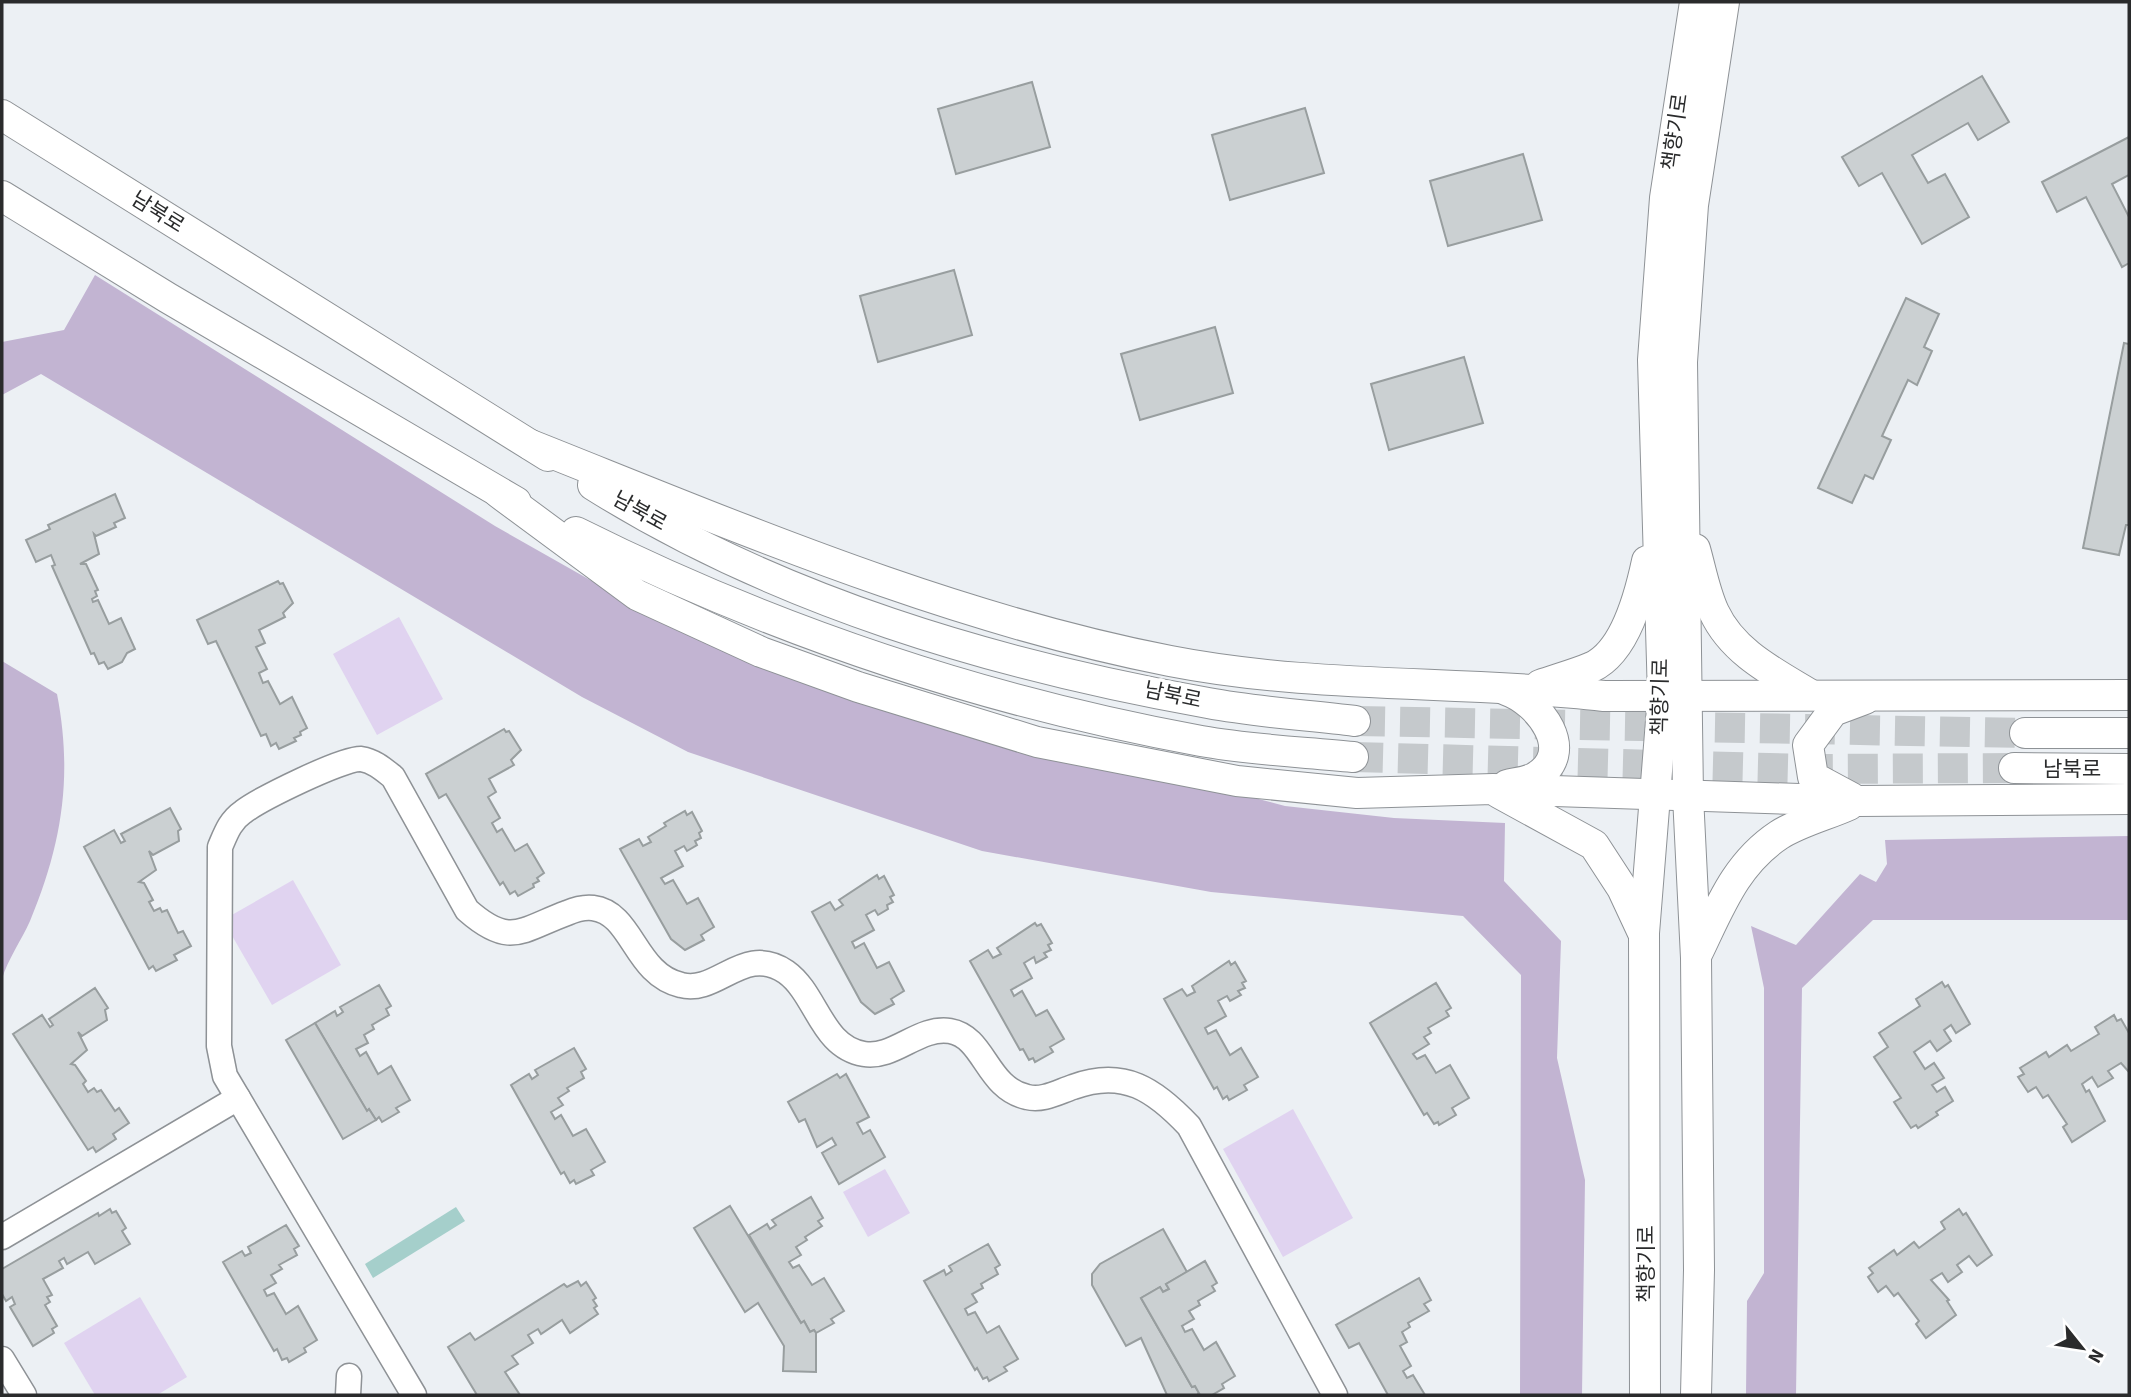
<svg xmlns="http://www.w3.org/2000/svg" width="2131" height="1397" font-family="'Source Sans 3','Noto Sans KR',sans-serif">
<rect width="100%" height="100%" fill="#ecf0f4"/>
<g fill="#e0d3f0">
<polygon points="399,617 443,699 377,735 333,654"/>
<polygon points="293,880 341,965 272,1005 223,920"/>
<polygon points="1293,1109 1353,1218 1283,1257 1223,1149"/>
<polygon points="885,1169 910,1213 868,1237 843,1192"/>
<polygon points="140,1297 187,1377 157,1395 95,1395 64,1343"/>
</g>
<g fill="#c2b4d2">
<polygon points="95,275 495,526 606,589 848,698 942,728 1027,750 1208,786 1285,806 1394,818 1505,823 1504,881 1561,941 1557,1058 1585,1180 1582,1395 1520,1395 1521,975 1463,916 1211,892 982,851 688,752 582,697 41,374 2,395 2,342 64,330"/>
<path d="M2 661 57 694C73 776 62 844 30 921 21 941 8 959 2 979Z"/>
<polygon points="2129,836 2129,920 1873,920 1802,988 1796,1395 1746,1395 1747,1301 1764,1273 1764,988 1751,926 1796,945 1860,874 1876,882 1887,864 1885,840"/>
</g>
<polygon fill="#a5cfcb" points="456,1207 465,1221 373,1278 365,1264"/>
<g fill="#cbd0d2" stroke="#989e9f" stroke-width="2">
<polygon points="1982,76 2009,122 1978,140 1968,123 1912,155 1928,183 1945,174 1969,217 1922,244 1882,173 1859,186 1842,157"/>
<polygon points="1032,82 1050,147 956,174 938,109"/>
<polygon points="1305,108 1324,173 1230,200 1212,135"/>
<polygon points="2129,137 2129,175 2112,184 2129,217 2129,263 2122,267 2086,197 2057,212 2042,182"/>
<polygon points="1523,154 1542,220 1448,246 1430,181"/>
<polygon points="954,270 972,335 878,362 860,296"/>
<polygon points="1906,298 1939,314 1924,347 1932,351 1917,385 1908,380 1882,436 1891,440 1873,479 1865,475 1852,503 1818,488"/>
<polygon points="1215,327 1233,393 1140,420 1121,354"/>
<polygon points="2124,343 2129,344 2129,525 2126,525 2119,555 2083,548"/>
<polygon points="1464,357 1483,423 1389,450 1371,384"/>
<polygon points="115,494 125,518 114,523 116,527 96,536 94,534 99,554 80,564 86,564 98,590 95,591 97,596 92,599 93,602 98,600 109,624 121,618 135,649 127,653 122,662 108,669 104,662 99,664 94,653 91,654 52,566 55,565 51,555 36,562 26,540 50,529 48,525"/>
<polygon points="278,581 280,584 283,583 293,603 283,613 285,617 259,630 265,643 256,647 267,669 259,673 263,683 268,681 280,704 292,697 307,728 300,732 301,735 294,738 296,741 279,749 276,743 271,746 266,734 261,736 216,641 208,644 197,620"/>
<polygon points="504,729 506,732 509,731 521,750 511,760 514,765 489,779 496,792 488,797 500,818 492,823 497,832 502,829 515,851 527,844 544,873 537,878 539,881 533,884 534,887 518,896 515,891 510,894 503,882 500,885 446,794 439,798 426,774"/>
<polygon points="170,808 181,829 178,831 179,841 153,855 149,851 156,870 139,882 144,883 153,900 149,902 154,911 160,908 162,912 167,910 178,933 183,931 191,946 174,955 177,960 156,971 153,966 149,969 84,847 114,830 121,843 125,841 121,834"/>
<polygon points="685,811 687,815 692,812 702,831 699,833 701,838 695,841 697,845 687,851 684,846 675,851 683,866 661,878 665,884 673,880 687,904 698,898 714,927 701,935 704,940 685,950 671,939 620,849 639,839 643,846 651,842 648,837 666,826 664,823"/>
<polygon points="877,875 879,879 884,876 894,895 890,897 893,902 887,905 888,909 878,915 875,910 866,915 874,930 852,942 855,948 864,943 877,968 889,962 904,991 891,999 894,1004 875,1014 861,1002 812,912 830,902 835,910 843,905 839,900"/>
<polygon points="1035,923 1037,926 1041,924 1052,943 1048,945 1051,950 1044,953 1047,957 1036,963 1034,957 1024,963 1032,978 1011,990 1014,996 1022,991 1036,1016 1047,1010 1064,1039 1050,1047 1053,1052 1035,1062 1033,1058 1029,1060 1023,1049 1020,1050 970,961 988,950 993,958 1001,954 997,948"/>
<polygon points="1229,961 1231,965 1235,962 1246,981 1242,983 1245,988 1238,991 1241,995 1230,1001 1227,996 1218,1001 1226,1016 1205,1028 1208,1034 1216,1030 1230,1055 1241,1048 1258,1077 1244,1085 1247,1090 1229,1100 1227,1096 1223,1099 1217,1087 1214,1089 1164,999 1182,989 1187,996 1195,992 1192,986"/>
<polygon points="1942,982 1945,987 1948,985 1970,1024 1956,1033 1951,1025 1944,1030 1951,1041 1937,1051 1930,1041 1914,1052 1925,1069 1934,1063 1944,1078 1932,1085 1937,1092 1945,1087 1953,1101 1936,1112 1938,1115 1918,1128 1916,1125 1911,1128 1894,1102 1901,1098 1874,1057 1888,1047 1879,1033 1920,1006 1916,999"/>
<polygon points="1436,983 1451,1008 1446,1011 1449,1016 1428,1028 1431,1033 1424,1037 1429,1044 1413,1054 1417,1059 1425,1055 1436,1073 1450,1065 1469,1098 1452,1108 1456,1115 1439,1125 1438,1122 1434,1124 1427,1113 1424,1115 1370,1023"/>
<polygon points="379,985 391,1006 386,1009 389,1015 372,1025 374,1029 364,1035 368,1043 356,1049 360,1056 366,1052 378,1074 391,1066 410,1100 396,1108 399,1112 382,1122 379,1117 376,1120 369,1109 367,1111 315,1023 335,1011 337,1016 343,1012 340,1007"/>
<polygon points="95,988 108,1008 105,1010 107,1020 82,1036 78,1032 87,1050 71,1064 75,1065 86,1081 83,1084 88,1092 94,1088 97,1092 101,1090 115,1111 119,1108 129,1123 113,1134 116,1139 96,1152 93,1147 88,1150 13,1034 42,1015 50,1027 53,1025 49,1019"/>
<polygon points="2114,1015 2117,1021 2121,1019 2129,1033 2129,1072 2121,1063 2108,1071 2113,1078 2098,1087 2092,1077 2082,1084 2086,1092 2089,1090 2105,1121 2072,1142 2063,1127 2067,1124 2048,1095 2043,1098 2036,1087 2028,1092 2018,1077 2024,1074 2020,1068 2046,1052 2049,1057 2067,1045 2071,1051 2099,1034 2095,1027"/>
<polygon points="315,1023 367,1111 369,1109 376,1120 343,1139 286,1040"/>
<polygon points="574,1048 586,1069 581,1072 584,1078 567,1088 569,1091 558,1098 563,1105 551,1112 555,1119 561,1115 573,1136 586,1129 605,1162 591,1170 594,1175 576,1184 574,1180 570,1183 564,1172 561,1174 511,1085 529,1074 532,1079 538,1075 535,1070"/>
<polygon points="837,1074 840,1078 846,1074 869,1117 857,1123 863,1134 870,1130 885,1157 839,1184 822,1153 836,1145 832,1138 817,1147 805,1119 799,1122 788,1102"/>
<polygon points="811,1197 823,1218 818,1221 822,1226 805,1237 807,1240 796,1247 801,1255 789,1262 793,1268 799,1265 812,1285 824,1278 844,1311 831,1319 834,1323 816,1333 814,1330 810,1332 804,1321 801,1323 749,1235 767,1224 770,1229 776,1225 772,1220"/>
<polygon points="730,1206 801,1323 804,1321 810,1332 814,1330 816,1333 816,1372 783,1371 784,1346 758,1303 745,1312 694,1228"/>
<polygon points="110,1209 112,1213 116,1211 126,1228 122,1231 130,1244 95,1264 88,1252 67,1264 64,1258 59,1261 63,1268 43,1279 52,1295 47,1297 50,1302 45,1305 57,1326 52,1329 54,1333 33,1346 10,1307 15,1304 12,1297 6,1301 2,1294 2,1269 98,1213 99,1216"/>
<polygon points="1959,1209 1963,1215 1966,1213 1992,1255 1977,1266 1969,1256 1957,1265 1962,1272 1948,1282 1942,1273 1931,1280 1949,1300 1947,1301 1956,1315 1926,1338 1916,1324 1919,1321 1898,1293 1894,1296 1886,1286 1878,1292 1868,1277 1873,1273 1869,1268 1894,1250 1897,1255 1914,1242 1919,1248 1945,1229 1941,1222"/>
<polygon points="286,1225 299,1246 294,1249 297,1255 279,1265 282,1269 271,1275 276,1283 264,1290 267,1296 274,1293 286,1314 298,1306 317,1340 304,1348 306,1352 289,1362 287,1358 282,1360 277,1349 274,1351 223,1262 242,1251 245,1256 251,1253 248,1247"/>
<polygon points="1163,1229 1187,1272 1166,1284 1169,1289 1163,1292 1160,1287 1141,1298 1192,1387 1195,1386 1199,1393 1197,1395 1167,1395 1141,1338 1126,1346 1092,1285 1092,1274 1100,1264"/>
<polygon points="988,1244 1000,1265 995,1268 998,1274 981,1284 983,1288 972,1294 977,1302 965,1309 968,1315 975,1312 987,1333 999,1326 1018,1359 1004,1367 1007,1371 989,1381 987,1377 983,1379 977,1368 975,1370 924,1281 944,1270 946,1275 952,1271 949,1266"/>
<polygon points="1205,1261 1217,1283 1212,1286 1215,1291 1198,1301 1200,1305 1189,1311 1194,1319 1182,1326 1185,1332 1192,1329 1204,1350 1216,1342 1235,1376 1222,1384 1224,1388 1212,1395 1200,1395 1195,1386 1192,1387 1141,1298 1160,1287 1163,1292 1169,1289 1166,1284"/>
<polygon points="1419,1278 1431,1300 1424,1304 1429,1311 1408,1323 1410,1327 1402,1332 1407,1342 1400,1346 1411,1366 1403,1371 1407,1378 1413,1375 1425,1395 1388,1395 1359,1343 1349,1348 1336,1325"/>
<polygon points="578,1281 581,1286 586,1282 596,1298 593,1300 597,1306 594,1308 598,1314 570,1333 562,1320 541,1334 538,1329 528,1335 533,1343 512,1356 518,1364 505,1372 520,1395 477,1395 448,1347 470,1333 475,1340 564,1284 567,1287"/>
</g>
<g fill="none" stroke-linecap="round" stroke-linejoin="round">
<g stroke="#c5c9cc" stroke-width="30" stroke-dasharray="30 15" stroke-linecap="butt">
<polyline points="1355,721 2025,733"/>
<polyline points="1353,757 1809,769 2014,768"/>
</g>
<defs>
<g id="minor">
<polyline points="2,1237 238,1098"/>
<polyline points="2,1359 24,1395"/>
<polyline points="348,1395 349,1376"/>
<path d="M414 1395 225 1076 219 1046 220 847C226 833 230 821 243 812 260 799 343 758 361 759 374 761 383 769 393 777L467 910C510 948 521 930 567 913 574 910 585 907 593 908 633 913 634 974 681 985 717 995 744 943 786 972 817 994 821 1047 864 1054 894 1059 919 1026 950 1031 985 1037 986 1088 1027 1097 1043 1101 1058 1092 1073 1087 1124 1068 1155 1090 1189 1126L1335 1395"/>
</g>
<g id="major">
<polyline points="2,115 548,456"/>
<polyline points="2,196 168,298 516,502"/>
<path d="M531 445C740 528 949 618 1170 661 1313 689 1460 680 1604 696L2129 695"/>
<path d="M593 485C778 601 995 665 1208 703 1256 712 1306 715 1355 721"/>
<polyline points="499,493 637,595 761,652 858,687 1037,742 1237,781 1357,793 1493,789 1858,801 2129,799"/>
<path d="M576 532C774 631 983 701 1201 741 1251 750 1303 752 1353 757"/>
<path d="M1695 549C1701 570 1705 593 1714 612 1733 653 1775 673 1811 695"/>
<path d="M1540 685C1557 679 1576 674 1592 667 1626 651 1640 594 1647 561"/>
<path d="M1506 690C1539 701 1579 753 1534 778 1526 782 1515 783 1507 785"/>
<polyline points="2025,733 2129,733"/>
<polyline points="2014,768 2129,769"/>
<polyline points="1499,793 1594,845 1622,888 1643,933"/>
<polyline points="1852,798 1813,777 1808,745 1833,711 1865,699"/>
<path d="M1697 954C1719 909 1735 864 1779 835 1799 822 1827 815 1849 805"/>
<polyline points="1645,1395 1644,933 1663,696 1653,360 1665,198 1695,2"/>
<polyline points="1696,1395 1699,1270 1696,958 1688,796 1682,362 1693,205 1724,2"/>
</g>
</defs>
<use href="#minor" stroke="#8e9296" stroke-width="27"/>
<use href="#major" stroke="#8e9296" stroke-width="32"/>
<use href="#minor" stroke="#fff" stroke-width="24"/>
<use href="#major" stroke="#fff" stroke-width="30"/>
</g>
<g text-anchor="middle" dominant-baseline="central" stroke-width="7" stroke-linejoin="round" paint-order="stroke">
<g font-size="21" fill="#2a2b2c" stroke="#fff">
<text transform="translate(1675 132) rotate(-82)">책향기로</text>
<text transform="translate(158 212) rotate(32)">남북로</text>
<text transform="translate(640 511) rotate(29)">남북로</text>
<text transform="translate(1173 695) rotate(12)">남북로</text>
<text transform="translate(1660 697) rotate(-89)">책향기로</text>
<text x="2072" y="769">남북로</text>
<text transform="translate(1646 1264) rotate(-90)">책향기로</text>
</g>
</g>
<rect width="2131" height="1397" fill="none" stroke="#2a2b2c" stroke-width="7"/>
<g transform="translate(2082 1348) rotate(120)" stroke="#ffffff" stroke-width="5" paint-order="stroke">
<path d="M0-5L12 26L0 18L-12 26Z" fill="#2a2b2c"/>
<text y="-10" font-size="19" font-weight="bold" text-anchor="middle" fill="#2a2b2c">N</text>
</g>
</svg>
